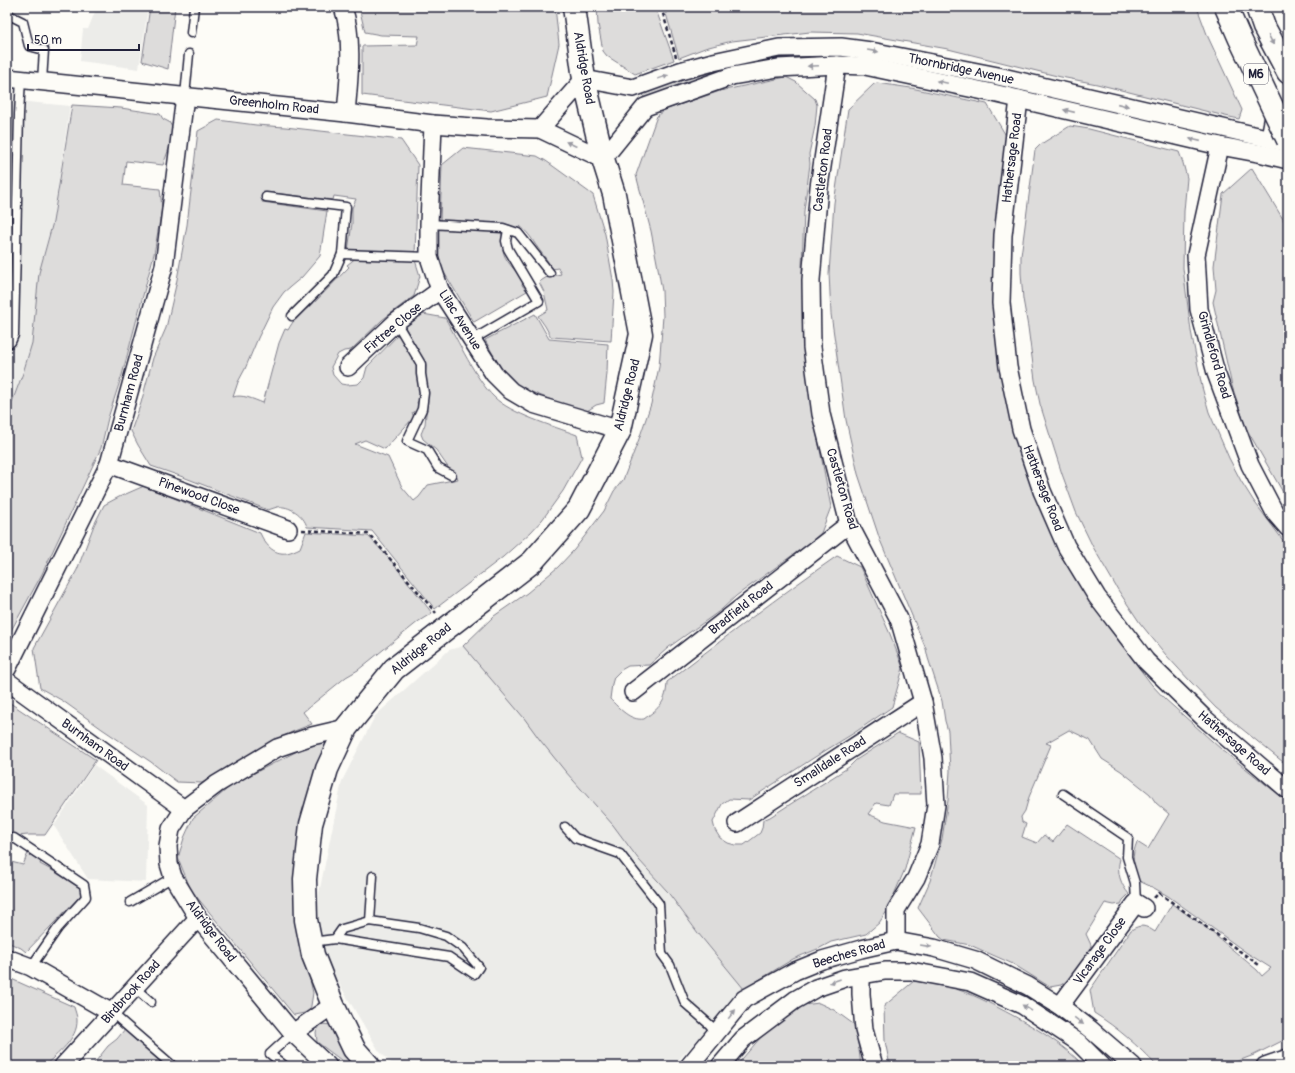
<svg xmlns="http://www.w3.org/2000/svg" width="1295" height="1073" font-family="Pangolin,sans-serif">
<rect width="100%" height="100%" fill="#fdfcf7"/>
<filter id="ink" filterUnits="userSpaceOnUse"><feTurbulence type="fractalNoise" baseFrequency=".025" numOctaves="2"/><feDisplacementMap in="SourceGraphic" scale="8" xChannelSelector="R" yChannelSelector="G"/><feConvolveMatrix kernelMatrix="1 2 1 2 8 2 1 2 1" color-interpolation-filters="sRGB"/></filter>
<g filter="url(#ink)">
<g fill="#ecece9">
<polygon points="97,7 148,7 139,69 80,61 83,29 88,29"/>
<polygon points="7,100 70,106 53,221 43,257 32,345 7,415"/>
<polygon points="463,646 525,718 565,771 613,825 639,860 667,891 693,927 744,989 673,1066 394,1066 379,1051 322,955 319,947 317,903 342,781 375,716 449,650"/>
<polygon points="94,765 148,805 146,882 88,879 54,826"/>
</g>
<g fill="#dddcdb" stroke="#807f8b">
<polygon points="150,7 175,7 168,69 142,61"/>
<polygon points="359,7 555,7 559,44 547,97 491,111 362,95 362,46 417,45 419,36 381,35 365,32"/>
<polygon points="597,7 655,7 674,60 635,74 607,56 603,51 598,24"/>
<polygon points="664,7 1192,7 1198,10 1208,37 1242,110 1239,119 1225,116 1097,84 1061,77 948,49 857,33 810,32 732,41 705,48 679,58"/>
<polygon points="822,54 821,60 644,99 643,92 748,60"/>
<path d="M786 77 796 82 815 99 817 105 815 126 809 154 810 164 804 211 802 267 803 290 814 419 831 507 821 533 808 544 736 596 721 610 669 647 649 665 628 666 621 670 614 677 612 684 610 699C619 708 630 721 644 719 660 707 666 703 667 682 723 639 779 596 837 556L860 567 890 634 903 668 892 707 854 733 815 757 749 800 729 799 722 804 713 822 715 830 720 838 728 843 735 845H744L760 833 762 828 763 820 770 817 849 767 856 760 898 733 919 742 921 794H893L889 805 876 803 868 814 885 821 916 827 905 869 887 911 879 923 866 934 831 942 820 948 793 959 744 989 698 933 667 891 639 860 613 825 565 771 540 740 524 718 463 646 494 616 527 593 558 567 574 550 604 511 614 491 623 480 639 439 651 404 659 367 663 316 662 291 658 268 651 231 636 175 657 116 664 110 720 91Z"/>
<path d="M877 83 911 88 987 104 1008 139 1004 378 1102 615 1107 626 1152 685 1165 699 1221 749 1288 802V1038L1254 1055 1225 1066H1157C1137 1045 1118 1028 1094 1013L1090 990 1131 930C1141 924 1145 925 1155 932L1172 904 1204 926 1257 970 1262 976 1271 968 1247 953 1168 896 1154 888 1137 880C1133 867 1131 856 1137 842L1148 849 1169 814 1156 803 1150 794 1121 771 1102 759 1090 740 1069 730 1046 743 1051 745 1029 797 1025 811 1021 817 1022 822 1026 824 1022 837 1037 843 1044 835 1053 842 1067 824 1120 859C1116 872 1121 885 1129 894L1123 900 1121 904 1114 905 1105 903 1086 934 1091 945V949L1069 979 1061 985 1050 987 1013 964 970 945 944 940 940 937 918 908 930 881 942 839 948 800 950 771 948 731 945 721 942 701 928 658 926 649 880 540 858 474 846 420 831 314 829 273 834 203 848 109 874 84Z"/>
<polygon points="1058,97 1197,129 1195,134 1057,102"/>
<polygon points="72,105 121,108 160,114 163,119 169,122 172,127 171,143 163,165 126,161 123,185 160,189 162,208 154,254 122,375 108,418 101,448 42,574 7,638 7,415 23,373 32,343 39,273 53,222"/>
<path d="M218 120 256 125 285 127 401 140 418 165 415 255 348 251 352 223V208L356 199 334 196 333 200 263 192 262 202 327 211 320 256 302 277 284 292 273 307 258 338 245 369 238 382 233 397C242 394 253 399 263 403L279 343 285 329 288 330C293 321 300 311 310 307L349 267 347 265 357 257 415 260 420 276 414 296 382 320 351 350 344 351 338 354 331 367 333 375 341 384 347 385 358 384 364 378 367 367 399 334 418 361 421 401 417 402 419 410 412 413 414 417 385 449 365 440 355 444 388 457 402 487 414 501 419 497 428 485 458 479 455 471 452 473 436 450 423 439 421 434 425 424 427 404 425 378 426 365 405 327 423 314 445 318C458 340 476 380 494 397 511 414 553 426 577 435L582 457 563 491 542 520 531 532 503 557 435 609 372 531 307 527C304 515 289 505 277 507 274 508 271 509 268 510L183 477 151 466 138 445 131 431 141 403 153 358 166 328 176 285 187 225 198 131Z"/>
<polygon points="1070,126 1089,129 1179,152 1183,163 1187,178 1184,211 1183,268 1191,331 1202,387 1209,412 1229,458 1241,481 1253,500 1288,547 1288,766 1216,708 1190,681 1166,655 1140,623 1118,590 1093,547 1076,512 1062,474 1040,404 1035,380 1028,327 1023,299 1021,273 1021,256 1035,150 1041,144"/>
<path d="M463 148 537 156 546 161 593 195 605 234 613 280 614 292 611 341 551 337 545 326 538 316 548 310 544 292 539 282 547 277 561 274 558 268 552 269C548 260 541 253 535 244 531 237 527 232 520 226L518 229 440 222 442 165Z"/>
<polygon points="1252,168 1286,224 1286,245 1288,256 1288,501 1246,428 1232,386 1213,302 1216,290 1214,266 1223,194"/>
<path d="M439 228 501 231C504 240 502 242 503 250 504 260 515 270 521 277L523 280 522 285 527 291 474 322 442 269 439 256Z"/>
<polygon points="535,314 549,339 608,344 607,373 604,403 596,405 584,413 519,387 503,372 485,340"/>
<path d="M144 486 260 533C265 544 273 555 287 553 291 552 296 550 300 548L306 532 368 536 389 558 432 613 419 621 358 670 346 677 303 712 312 724 292 732 260 748 202 783 177 782 151 762 102 729 63 701 40 688 34 648 77 570 94 525 104 505 119 497Z"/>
<polygon points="7,701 96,760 45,835 28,835 7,837"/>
<polygon points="315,742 328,744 300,825 294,894 299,931 313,993 310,1012 294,1015 191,890 178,858 184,838 193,818 233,784"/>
<polygon points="28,853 41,861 40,864 55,872 81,889 81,895 26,952 21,948 7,942 7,861 23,865"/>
<path d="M7 977 74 1007C75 1011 77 1015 77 1020 78 1039 57 1054 44 1066H7Z"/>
<path d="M914 981C929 983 945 985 959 990 977 996 995 1006 1012 1015 1038 1029 1064 1045 1084 1066H890L885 1041 884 1006Z"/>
<polygon points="819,1003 834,1010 856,1026 861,1066 826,1066 831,1059 825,1066 736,1066 761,1037 775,1024 803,1005"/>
<polygon points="321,1024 332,1025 358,1066 349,1066 317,1042 316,1032"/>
<polygon points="125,1029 165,1066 92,1066 108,1046 117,1039"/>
</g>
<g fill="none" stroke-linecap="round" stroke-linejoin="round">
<defs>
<g id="lane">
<polyline points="7,14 23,22 29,46 44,50 42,81"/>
<polyline points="191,33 194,7"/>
<polyline points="185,96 189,54"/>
<polyline points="1265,139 1270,113"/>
<polyline points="266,197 346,207 342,254 333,275 292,316"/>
<polyline points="429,224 503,228 518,233 550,273"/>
<polyline points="342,254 429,257"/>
<polyline points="396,322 421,364 421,374 424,393 422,409 407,441 427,450 438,468 451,475"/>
<polyline points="472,340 539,301 508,249 506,241 508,230"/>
<polyline points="7,344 11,342 14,335 19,114 21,79"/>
<polyline points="1063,794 1128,838 1127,857 1135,883 1136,903"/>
<polyline points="565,827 575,838 620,854 659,904 662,954 670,965 685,1003 710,1025 716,1034"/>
<polyline points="7,839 14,838 84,885 86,897 58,928 31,967"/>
<polyline points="130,902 173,877"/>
<polyline points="370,921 373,876"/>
<polyline points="311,942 335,939 342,929 370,921 419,928 446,936 463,948 479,967 474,974 449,957 335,939"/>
<polyline points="135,988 151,1002"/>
<polyline points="112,1013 173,1066"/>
<polyline points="285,1066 270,1054 293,1033"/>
</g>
<g id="street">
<path d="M343 7C354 41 349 78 346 113"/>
<polyline points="837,65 819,187 811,280 812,347 821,414 849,524 899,619 923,702 933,758 936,805 930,844 916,878 896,910 896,941"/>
<polyline points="7,78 346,113 433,124 487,128 540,129 603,159 645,107 732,76 778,68 837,65 865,66 993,93 1220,146 1263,154 1288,160"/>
<polyline points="1019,99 1003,235 1001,303 1008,367 1021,429 1042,491 1066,546 1097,597 1146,661 1204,718 1288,790"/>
<polyline points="433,124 429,224 429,257 440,290 494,374 511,391 533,404 620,430"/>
<polyline points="540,129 584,79 633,88 680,71 713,62 779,48 841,47 871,51 998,76 1288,143"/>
<polyline points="1220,146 1196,255 1199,309 1216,373 1250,465 1275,513 1288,528"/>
<polyline points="348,367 396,322 440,290"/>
<polyline points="109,464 288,529"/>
<polyline points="7,669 109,464 164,266 185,96"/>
<polyline points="7,681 184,809"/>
<polyline points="633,692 849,524"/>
<polyline points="737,823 923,702"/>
<polyline points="7,958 31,967 112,1013"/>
<polyline points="861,976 861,994 864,1030 874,1066"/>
<polyline points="1060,1006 1136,903 1144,908"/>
<polyline points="293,1033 333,1005"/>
<polyline points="63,1066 198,918"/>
<polyline points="328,1066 293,1033 198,918 173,877 169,864 168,846 171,829 184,809 217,784 277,748 312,736 346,728"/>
<polyline points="689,1066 744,999 795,971 822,960 861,949 896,941 934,948 975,960 1028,986 1060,1006 1090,1029 1133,1066"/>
<polyline points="720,1066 743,1039 795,1000 816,988 845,978 885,971 911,971 970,982 1022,1005 1078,1042 1102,1066"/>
<polyline points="1265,1066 1288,1058"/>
</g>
<polyline id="secondary" points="369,1066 354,1049 333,1005 313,955 306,920 305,879 311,824 327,769 346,728 394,669 532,562 579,509 620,430 641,334 614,194 603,159 584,79 574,7"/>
<polyline id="highway" points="1257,7 1264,27 1288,72"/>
</defs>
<use href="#lane" stroke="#22223b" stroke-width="11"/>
<use href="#street" stroke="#22223b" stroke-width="20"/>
<use href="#secondary" stroke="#22223b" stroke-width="25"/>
<use href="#highway" stroke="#22223b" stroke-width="25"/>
<g stroke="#22223b" stroke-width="2.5" stroke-dasharray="4 3" stroke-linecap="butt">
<polyline points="661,7 676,57"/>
<polyline points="302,530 369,534 436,613"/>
<polyline points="1154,898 1159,893 1259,965"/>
</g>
<use href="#lane" stroke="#fdfcf7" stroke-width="8"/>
<use href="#street" stroke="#fdfcf7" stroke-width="17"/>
<use href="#secondary" stroke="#fdfcf7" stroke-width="22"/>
<use href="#highway" stroke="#fdfcf7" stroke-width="22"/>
<defs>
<polyline id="highway-bridge" points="1226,7 1240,39 1288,140"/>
</defs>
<use href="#highway-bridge" stroke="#22223b" stroke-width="25" stroke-linecap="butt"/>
<use href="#highway-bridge" stroke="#fdfcf7" stroke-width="22"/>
</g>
<defs><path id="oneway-solid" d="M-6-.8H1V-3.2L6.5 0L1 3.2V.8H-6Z"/></defs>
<g fill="#9a9aa2">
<use href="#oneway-solid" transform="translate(1271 40) rotate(63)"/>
<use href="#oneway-solid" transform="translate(873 51) rotate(9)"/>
<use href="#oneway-solid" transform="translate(813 66) rotate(177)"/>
<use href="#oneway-solid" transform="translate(663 77) rotate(-19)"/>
<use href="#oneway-solid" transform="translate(942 82) rotate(-168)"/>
<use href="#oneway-solid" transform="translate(1123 105) rotate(13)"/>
<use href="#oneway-solid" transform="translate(1069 111) rotate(-167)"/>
<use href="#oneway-solid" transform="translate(1195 140) rotate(-167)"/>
<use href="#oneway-solid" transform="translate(571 144) rotate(-155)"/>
<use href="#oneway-solid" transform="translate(926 946) rotate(9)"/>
<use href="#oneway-solid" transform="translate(835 981) rotate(161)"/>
<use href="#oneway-solid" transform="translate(1027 1008) rotate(-148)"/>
<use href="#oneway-solid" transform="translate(732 1014) rotate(-51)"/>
<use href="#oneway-solid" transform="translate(1079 1021) rotate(37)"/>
</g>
</g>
<g text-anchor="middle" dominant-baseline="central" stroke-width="3" stroke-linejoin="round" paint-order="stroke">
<rect fill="#fdfcf7" stroke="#646373" stroke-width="1" x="1244" y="64" width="24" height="20" rx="3"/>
<g font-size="12" font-weight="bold" fill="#22223b">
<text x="1256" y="74">M6</text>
</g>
<g font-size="13" fill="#22223b" stroke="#fdfcf7">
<text transform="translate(584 68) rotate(80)">Aldridge Road</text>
<text transform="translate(961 69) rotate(12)">Thornbridge Avenue</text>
<text transform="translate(274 105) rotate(6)">Greenholm Road</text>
<text transform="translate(1012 158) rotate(-83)">Hathersage Road</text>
<text transform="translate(823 170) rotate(-83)">Castleton Road</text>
<text transform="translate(460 320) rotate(58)">Lilac Avenue</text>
<text transform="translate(393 328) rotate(-40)">Firtree Close</text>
<text transform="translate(1214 355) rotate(74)">Grindleford Road</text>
<text transform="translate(129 393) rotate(-75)">Burnham Road</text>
<text transform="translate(627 395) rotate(-76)">Aldridge Road</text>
<text transform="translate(1043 488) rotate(69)">Hathersage Road</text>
<text transform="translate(842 489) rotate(74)">Castleton Road</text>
<text transform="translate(199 496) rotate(20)">Pinewood Close</text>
<text transform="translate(741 608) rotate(-38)">Bradfield Road</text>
<text transform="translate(421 649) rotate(-39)">Aldridge Road</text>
<text transform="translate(1234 743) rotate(41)">Hathersage Road</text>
<text transform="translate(95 745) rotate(36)">Burnham Road</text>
<text transform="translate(830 762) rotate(-33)">Smalldale Road</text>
<text transform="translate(211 931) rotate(53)">Aldridge Road</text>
<text transform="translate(1100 951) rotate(-54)">Vicarage Close</text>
<text transform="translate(849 954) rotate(-16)">Beeches Road</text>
<text transform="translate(131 992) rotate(-48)">Birdbrook Road</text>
</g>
</g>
<rect width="1295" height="1073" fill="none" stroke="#fdfcf7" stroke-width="24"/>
<rect x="12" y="12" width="1271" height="1049" fill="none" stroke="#22223b" stroke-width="1.5" filter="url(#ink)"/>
<path d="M28 44v6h111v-6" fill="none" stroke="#22223b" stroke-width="2"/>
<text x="34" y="44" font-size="12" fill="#22223b" stroke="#fdfcf7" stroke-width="3" paint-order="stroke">50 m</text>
</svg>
